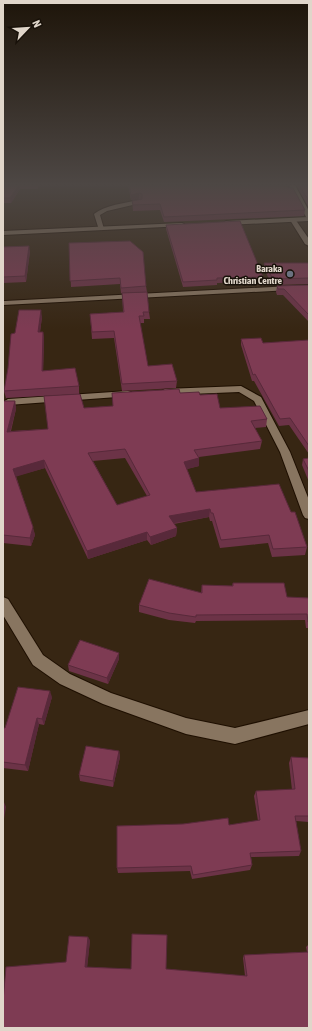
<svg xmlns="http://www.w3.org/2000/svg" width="312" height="1031" font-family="'Asap Condensed',sans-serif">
<rect width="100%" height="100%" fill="#372613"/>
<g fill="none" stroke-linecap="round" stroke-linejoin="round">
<defs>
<g id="minor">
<polygon points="289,185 295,185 309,211 309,219 306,217"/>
<path d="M139 200 141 201V203L107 211 100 215 104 229 99 230 94 214C105 205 125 203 139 200Z"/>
<polygon points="291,219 295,219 309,239 309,246 305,244 290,220"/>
<polygon points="309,285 309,289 3,305 3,301 5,301"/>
<polygon points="241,386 261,397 290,452 309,500 309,519 305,518 303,515 280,452 254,401 239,392 165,395 160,392 165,389"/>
<polygon points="128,391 131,392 133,394 131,396 8,405 3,402 8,399"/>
<polygon points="3,597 8,599 43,655 70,674 111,693 186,718 235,728 309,710 309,724 235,744 186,734 103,704 60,684 33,665 3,615"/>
</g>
<g id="secondary">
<polygon points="309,217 309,221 226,225 223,223 226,221"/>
<polygon points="182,223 184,224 184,226 3,235 3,231"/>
</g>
</defs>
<use href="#minor" stroke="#1e0f00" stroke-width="2"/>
<use href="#secondary" stroke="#1e0f00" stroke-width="2"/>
<use href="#minor" fill="#887560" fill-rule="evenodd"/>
<use href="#secondary" fill="#887560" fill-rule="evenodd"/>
</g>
<g fill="#6c3347" fill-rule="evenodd">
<polygon points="3,185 39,185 38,189 20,189 11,203 3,203"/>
<polygon points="128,185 209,185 305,210 304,216 164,222 160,210 133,211 132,201 140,199 139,199 131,200"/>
<polygon points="237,185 288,185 288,186"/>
<polygon points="296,185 309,185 309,208"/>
<polygon points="166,225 263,277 262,282 217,283 217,285 183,287 166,229"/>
<polygon points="69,243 146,286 147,292 121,293 120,284 71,287"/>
<polygon points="3,247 30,251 26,282 3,283"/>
<polygon points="264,263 309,263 309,284 272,285 264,269"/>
<polygon points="309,285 309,322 283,295 277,295 276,292 277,286"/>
<polygon points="122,293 149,312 150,319 144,319 144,323 140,323 148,366 177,381 176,388 122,391 114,338 92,339 90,314 123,312"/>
<polygon points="42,317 40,332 43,332 44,339 43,371 79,386 79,394 6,398 4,391 15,333"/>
<polygon points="241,339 263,343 309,340 309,454 289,425 279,426 254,381 252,381 241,345"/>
<path d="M180 393 200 395 220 408 267 419 266 427 255 428 262 441 260 449 199 457V466L187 469 196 492 307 547 305 555 272 557 268 543 220 548 212 521H210L209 517 174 524 177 528 176 536 151 545 147 540 88 559 45 468 16 476 35 535 31 546 3 543V401H15L16 409 11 431 48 429 84 408 113 406ZM125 458 147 496 117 505 93 461Z"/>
<polygon points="309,458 309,482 302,465 303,459"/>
<polygon points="233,583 287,597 309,598 309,628 306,628 305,620 196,621 195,623 169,620 139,612 139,605 201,593 202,585 232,586"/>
<polygon points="119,653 119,659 108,684 69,671 68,665"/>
<polygon points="52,697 44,725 39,724 28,771 3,768 3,728 5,728"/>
<polygon points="119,751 120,757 113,787 80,781 79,775"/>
<polygon points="291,757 309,758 309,822 296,821 301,851 299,856 251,857 252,865 250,870 192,879 190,871 118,873 117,868 229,825 258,821 254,796 256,791 292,790 289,763"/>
<polygon points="90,940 87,967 131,969 166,969 245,976 243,958 244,955 307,952 306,947 309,944 309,1028 66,962"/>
</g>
<g fill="#58293a">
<polygon points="19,185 20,189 11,203 10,198"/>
<polygon points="139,193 139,199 131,200 131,195"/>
<polygon points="29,246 30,251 26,282 25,276"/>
<polygon points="41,310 42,317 39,339 38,332"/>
<polygon points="43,332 44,339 43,378 42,371"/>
<polygon points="15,401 16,409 8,440 7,432"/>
<polygon points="199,458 199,466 183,470 184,462"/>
<polygon points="44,460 45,468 15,477 13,469"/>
<polygon points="210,509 209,517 169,524 169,516"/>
<polygon points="33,527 35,535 31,546 30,538"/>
<polygon points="177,528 176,536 151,545 150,537"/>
<polygon points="147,532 147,540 88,559 87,551"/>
<polygon points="119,653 119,659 108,684 107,678"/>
<polygon points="50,691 52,697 44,725 42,719"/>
<polygon points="37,718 39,724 28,771 25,765"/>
<polygon points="119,751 120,757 113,787 113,781"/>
<polygon points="4,802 6,807 3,825 3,806"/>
<polygon points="88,937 90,940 87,969 85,967"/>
</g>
<g fill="#7e3b53" stroke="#58293a" fill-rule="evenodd">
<polygon points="3,185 19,185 10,198 3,198"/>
<polygon points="129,185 209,185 282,186 293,188 305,210 164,217 160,204 133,205 132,201 142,199 142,194 139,193 131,195"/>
<polygon points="299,185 309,185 309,201"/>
<polygon points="240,221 263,277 217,278 217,280 183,282 166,225"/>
<polygon points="130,241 143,252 146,286 121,288 120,278 70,281 69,243"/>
<polygon points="29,246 25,276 3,277 3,247"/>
<polygon points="264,263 309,263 309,278 273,279"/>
<polygon points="309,285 309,315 284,289 278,289 277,286"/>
<polygon points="147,292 149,312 143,312 144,316 139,316 148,366 172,364 177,381 122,384 114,331 92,332 90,314 124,312 122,293"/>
<polygon points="19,310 41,310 38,332 43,332 42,371 75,368 79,386 4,391 8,368 11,334 15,333"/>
<polygon points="261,338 263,343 309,340 309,446 290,418 280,419 255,374 253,375 241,339"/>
<path d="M179 389 180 393 199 392 200 395 217 394 220 408 260 406 267 419 251 421 262 441 194 450 199 458 184 462 196 492 279 484 291 512H295L307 547 273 549 269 535 221 540 213 513H211L210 509 169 516 177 528 150 537 147 532 87 551 44 460 13 469 33 527 30 538 3 535V401H15L7 432 48 429 44 396 80 394 84 408 113 406 112 393ZM125 449 150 495 117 505 88 453Z"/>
<polygon points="309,458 309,471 303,459"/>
<polygon points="149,579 202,593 202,585 233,586 233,583 284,583 287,597 309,598 309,622 308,622 307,614 196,615 196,617 169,613 139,605"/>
<polygon points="80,640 119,653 107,678 68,665"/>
<polygon points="18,687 50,691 42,719 37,718 25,765 3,762 3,728 5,728"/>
<polygon points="86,746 119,751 113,781 79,775"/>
<polygon points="291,757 309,758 309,816 295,816 301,851 250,853 252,865 193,875 191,866 117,868 117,826 183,824 228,818 229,825 260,820 256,791 295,789"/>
<polygon points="132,934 167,935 166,969 247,976 244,955 309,952 309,1028 3,1028 3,1001 6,967 66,962 69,936 88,937 85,967 131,969"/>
</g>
<linearGradient id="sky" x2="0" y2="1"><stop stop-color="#1e150a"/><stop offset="0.56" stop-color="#4d4744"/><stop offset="1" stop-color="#4d4744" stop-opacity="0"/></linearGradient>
<rect width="312" height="329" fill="url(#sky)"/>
<circle fill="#6b7280" stroke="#181109" stroke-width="1.5" cx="290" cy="274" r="4"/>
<g text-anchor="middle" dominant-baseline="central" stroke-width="3" stroke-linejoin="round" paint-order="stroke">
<g font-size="10" font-weight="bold" fill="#e0d6ca" stroke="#181109" text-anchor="end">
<text x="282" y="268">Baraka<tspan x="282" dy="12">Christian Centre</tspan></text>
</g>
</g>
<rect width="312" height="1031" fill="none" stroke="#e0d6ca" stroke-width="8"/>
<g transform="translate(28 28) rotate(65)" stroke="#181109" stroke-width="3" paint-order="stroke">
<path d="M0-3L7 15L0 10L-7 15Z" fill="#e0d6ca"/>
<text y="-6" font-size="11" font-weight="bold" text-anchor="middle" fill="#e0d6ca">N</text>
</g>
</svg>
